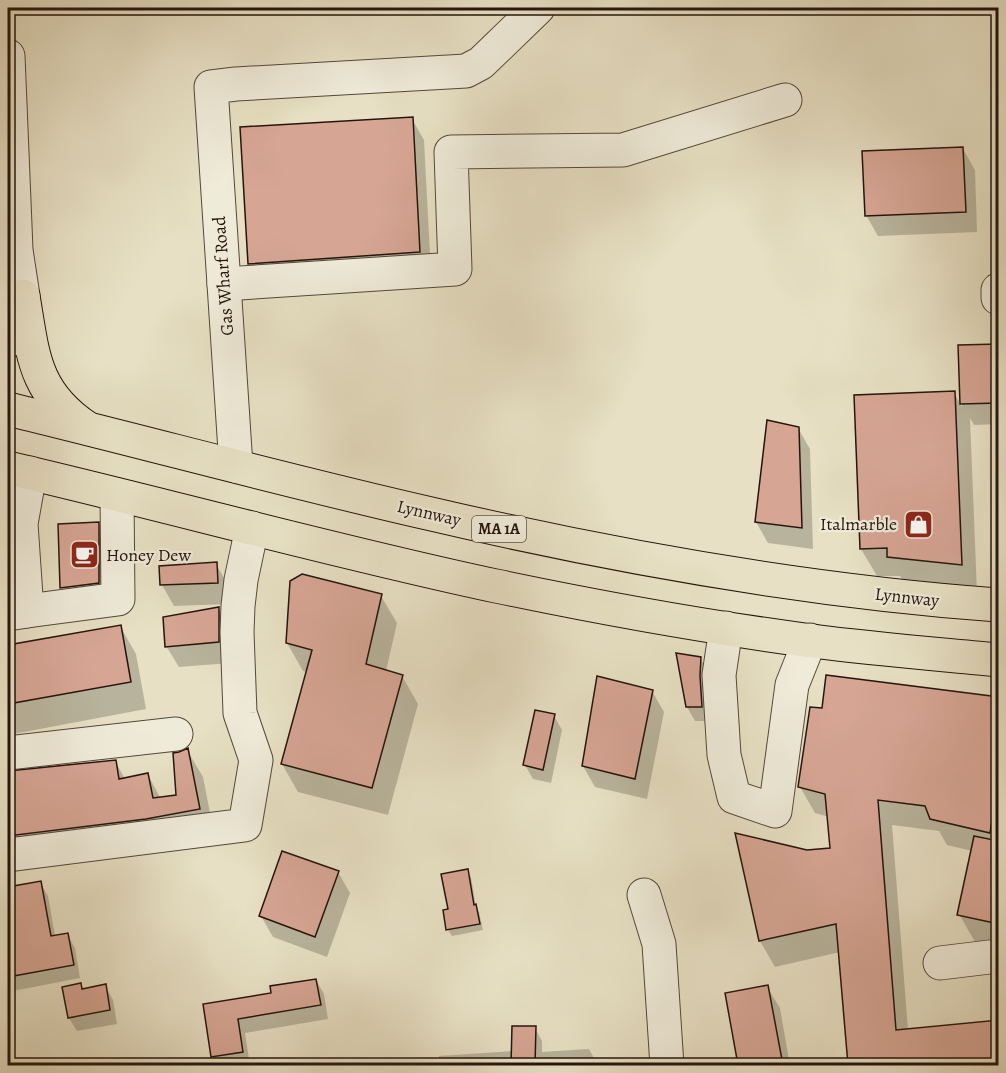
<svg xmlns="http://www.w3.org/2000/svg" width="1006" height="1073" font-family="Alegreya,serif">
<rect width="100%" height="100%" fill="#e7e0c4"/>
<filter id="stains"><feTurbulence type="fractalNoise" baseFrequency=".00333" numOctaves="4"/><feColorMatrix values="0 0 0 0 .2 0 0 0 0 .09 0 0 0 0 .02 0 0 0 .5 -.17"/></filter>
<radialGradient id="worn" r=".72"><stop offset=".6" stop-color="#630" stop-opacity="0"/><stop offset="1" stop-color="#630" stop-opacity=".3"/></radialGradient>
<g fill="#0003">
<polygon points="412,119 424,140 431,273 262,284 250,263"/>
<polygon points="963,149 975,170 977,232 878,236 866,215"/>
<polygon points="998,345 998,424 974,425 970,418 977,592 905,584 900,576 877,576 861,549 954,393 962,407 960,347"/>
<polygon points="798,428 810,449 813,549 768,543 756,522"/>
<polygon points="98,524 110,545 110,603 74,608 61,587"/>
<polygon points="216,564 228,585 229,604 174,606 162,585"/>
<polygon points="381,596 397,623 386,671 402,676 418,704 388,815 298,792 282,764 308,672 303,671 287,643"/>
<polygon points="218,608 230,629 230,663 179,667 166,646"/>
<polygon points="120,626 136,654 146,709 8,735 8,647"/>
<polygon points="700,658 708,672 709,721 695,721 687,707"/>
<polygon points="652,691 664,712 647,799 595,787 583,766"/>
<polygon points="998,698 998,947 975,942 959,914 972,851 947,845 939,831 892,825 908,1030 998,1022 998,1066 849,1066 840,952 775,967 760,941 807,852 831,849 829,817 815,813 800,787 823,710"/>
<polygon points="554,716 562,730 551,783 533,779 525,765"/>
<polygon points="187,750 203,777 211,818 13,867 8,873 8,773 115,761 125,779 148,775 161,799 178,796"/>
<polygon points="467,870 471,877 476,907 479,912 483,930 452,936 448,930 444,912 449,911"/>
<polygon points="338,872 350,893 327,957 273,937 261,916"/>
<polygon points="40,883 48,896 55,936 67,934 75,948 80,978 8,992 8,889"/>
<polygon points="316,980 324,994 328,1019 245,1033 250,1066 217,1066 213,1057 205,1005 273,994"/>
<polygon points="81,985 84,990 105,986 113,1000 117,1024 77,1031 69,1018"/>
<polygon points="767,987 780,1008 790,1066 740,1066 727,994"/>
<polygon points="535,1028 542,1041 542,1052 589,1049 596,1062 597,1066 439,1066 439,1056 513,1051"/>
</g>
<g fill="#d6a594" stroke="#25140c" stroke-width="1.5">
<polygon points="413,117 420,252 248,264 240,127"/>
<polygon points="963,147 966,212 865,216 862,151"/>
<polygon points="999,344 999,403 960,404 958,345"/>
<polygon points="955,391 962,565 887,557 887,548 860,549 854,395"/>
<polygon points="767,420 799,427 802,528 755,522"/>
<polygon points="99,522 99,583 60,588 58,524"/>
<polygon points="217,562 218,583 160,585 159,566"/>
<polygon points="302,574 382,594 366,664 403,675 372,788 281,764 312,650 286,643 290,581"/>
<polygon points="219,607 219,642 165,647 163,617"/>
<polygon points="121,625 131,682 8,704 8,645"/>
<polygon points="676,653 701,657 700,676 702,707 686,707"/>
<polygon points="826,675 999,697 999,771 990,833 930,819 925,806 878,800 896,1030 999,1020 999,1065 848,1065 836,924 759,941 735,833 807,850 830,848 825,794 798,787 810,707 822,708"/>
<polygon points="597,676 653,690 635,779 582,766"/>
<polygon points="535,710 555,714 543,770 523,765"/>
<polygon points="188,748 200,809 146,819 8,836 8,771 116,760 119,779 148,773 153,798 176,795 173,753 179,752"/>
<polygon points="974,836 999,841 999,924 957,915"/>
<polygon points="282,851 339,871 315,937 259,916"/>
<polygon points="468,869 474,905 476,904 480,924 446,930 443,910 448,909 441,874"/>
<polygon points="41,881 51,936 68,933 74,965 8,977 8,887"/>
<polygon points="316,979 321,1005 238,1019 243,1052 211,1057 203,1004 271,993 270,986"/>
<polygon points="81,983 82,989 106,984 110,1010 68,1018 62,987"/>
<polygon points="768,985 783,1065 738,1065 725,993"/>
<polygon points="512,1026 536,1026 535,1065 511,1065"/>
</g>
<g fill="none" stroke-linecap="round" stroke-linejoin="round">
<defs>
<g id="minor">
<polyline points="8,56 16,250 23,296 22,310 18,322 8,341"/>
<polyline points="224,284 455,269 451,152 623,150 785,100"/>
<polyline points="998,290 998,298"/>
<polyline points="236,466 211,87 236,84 466,71 481,63 538,8"/>
<polyline points="27,611 118,599 117,495"/>
<polyline points="8,614 27,611 21,524 30,473"/>
<polyline points="726,628 719,675 724,755 734,797 775,811 792,685 810,640"/>
<polyline points="8,753 176,734"/>
<polyline points="8,855 245,825 256,760 240,713 237,632 238,606 241,580 252,528"/>
<polyline points="644,895 659,944 667,1066"/>
<polyline points="940,963 998,956"/>
</g>
<g id="highway">
<path d="M23 296C33 354 33 392 87 428"/>
<path d="M8 409C148 443 287 481 427 513 615 557 806 591 998 605"/>
<path d="M8 468C171 506 332 551 496 586 601 608 706 627 812 641 874 649 936 654 998 660"/>
</g>
</defs>
<use href="#minor" stroke="#56473a" stroke-width="35"/>
<use href="#highway" stroke="#25140c" stroke-width="35"/>
<use href="#minor" stroke="#efebd9" stroke-width="33"/>
<use href="#highway" stroke="#e7e0c4" stroke-width="33"/>
</g>
<defs>
<symbol id="shop-square" viewBox="-11 -11 22 22"><rect x="-9" y="-9" width="18" height="18" rx="4" fill="#8f2418" stroke="#efebd9"/><path d="M-5-2.5h2.3a2.7 3.5 0 0 1 5.4 0H5L5.5 6h-11ZM-1.5-2.5h3a1.5 2.3 0 0 0-3 0Z" fill="#fff"/></symbol>
<symbol id="cafe-square" viewBox="-11 -11 22 22"><rect x="-9" y="-9" width="18" height="18" rx="4" fill="#8f2418" stroke="#efebd9"/><path d="M-5.5-4.5H6V0H3Q3 3.5 0 3.5H-2.5Q-5.5 3.5-5.5 0ZM3-3.2v2h1.7v-2ZM-6 4.5H4V6H-6Z" fill="#fff"/></symbol>
</defs>
<g fill-rule="evenodd">
<use href="#shop-square" x="902" y="508" width="33" height="33"/>
<use href="#cafe-square" x="68" y="538" width="33" height="33"/>
</g>
<g text-anchor="middle" dominant-baseline="central" stroke-width="4.5" stroke-linejoin="round" paint-order="stroke">
<rect fill="#efebd9" stroke="#62544a" stroke-width="1.5" x="472" y="516" width="54" height="26" rx="4.5"/>
<g font-size="16" font-weight="bold" fill="#25140c">
<text x="499" y="529">MA 1A</text>
</g>
<g font-size="18" fill="#25140c" stroke="#efebd9">
<text transform="translate(223 276) rotate(-94)">Gas Wharf Road</text>
<text transform="translate(429 513) rotate(13)">Lynnway</text>
<text transform="translate(907 597) rotate(6)">Lynnway</text>
</g>
<g font-size="18" fill="#25140c" stroke="#efebd9" text-anchor="end">
<text x="897" y="524">Italmarble</text>
<text x="106" y="555" text-anchor="start">Honey Dew</text>
</g>
</g>
<rect width="1006" height="1073" fill="none" stroke="#e7e0c4" stroke-width="30"/>
<rect x="9" y="9" width="988" height="1055" fill="none" stroke="#25140c" stroke-width="3"/>
<rect x="15" y="15" width="976" height="1043" fill="none" stroke="#25140c" stroke-width="1.5"/>
<rect width="100%" height="100%" filter="url(#stains)"/>
<rect width="100%" height="100%" fill="url(#worn)"/>
</svg>
